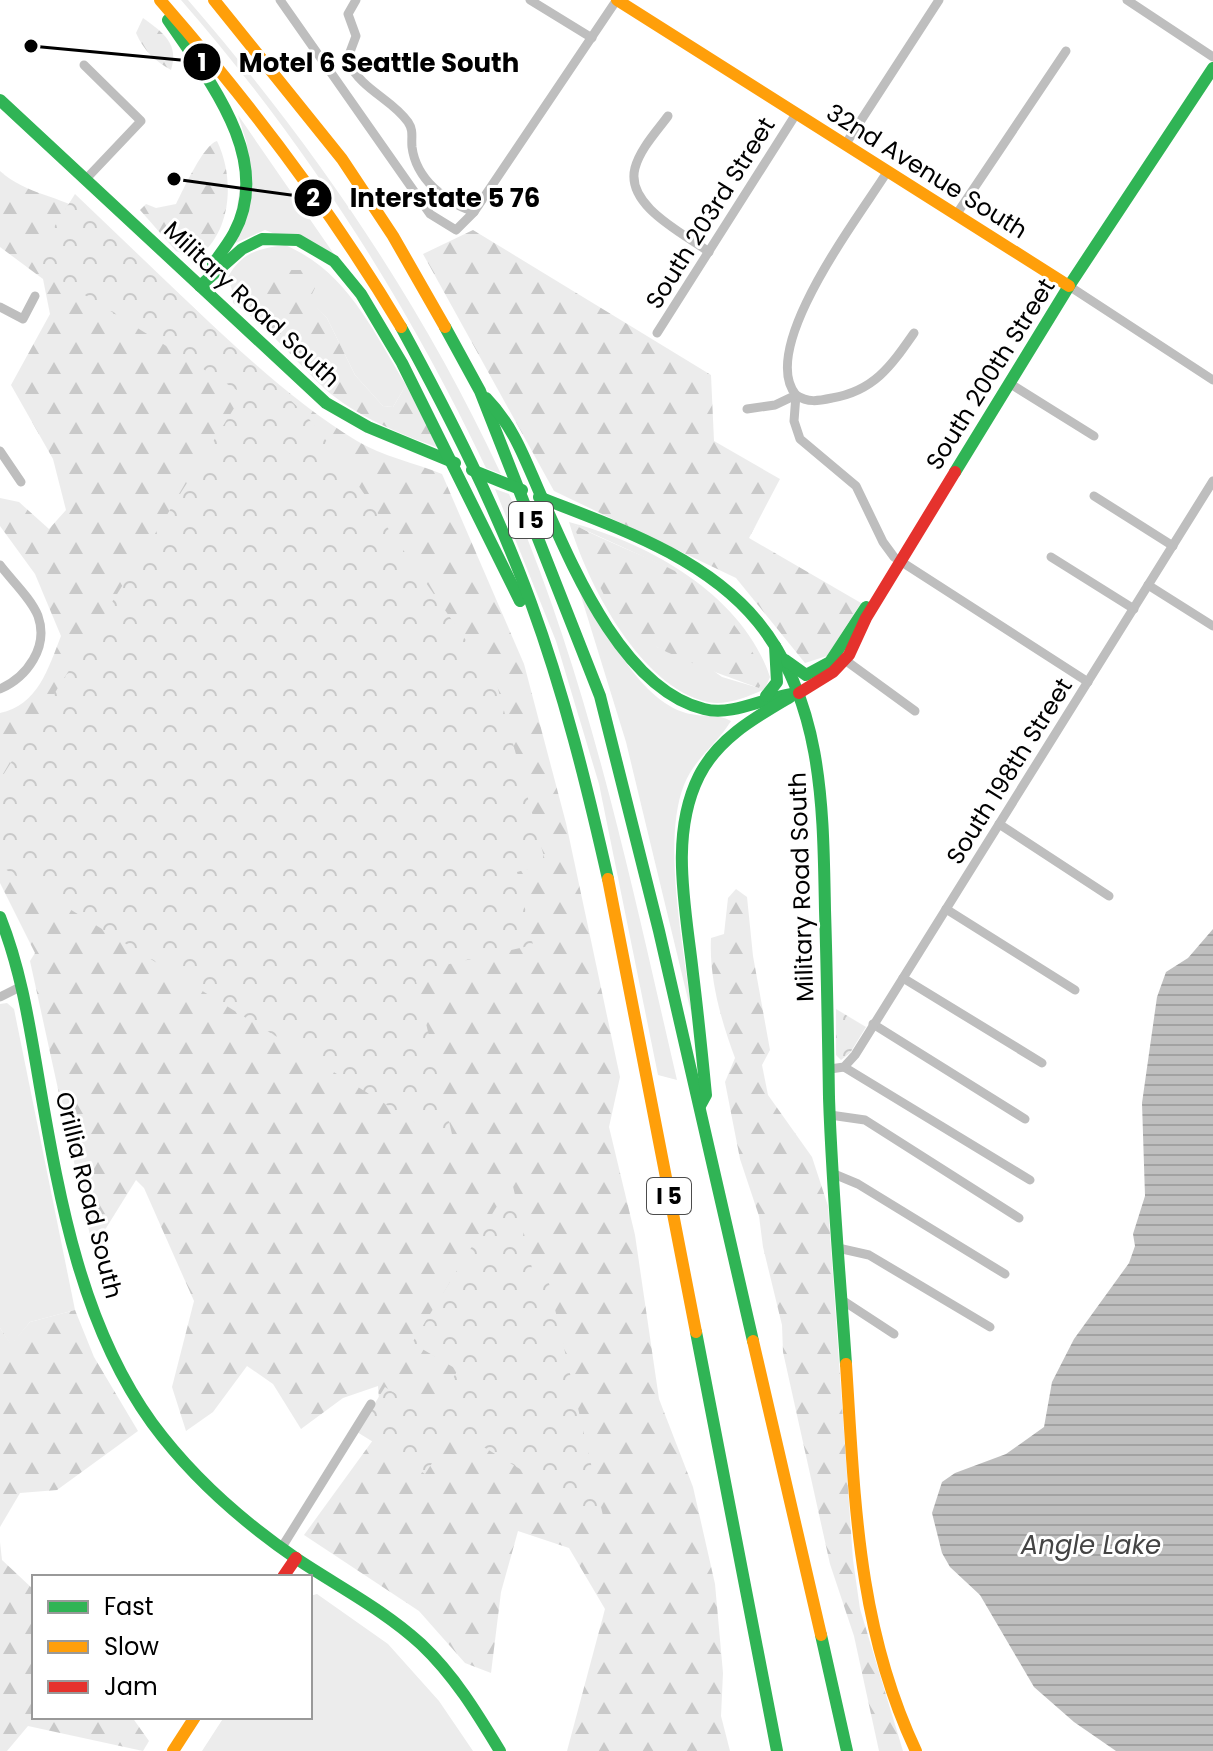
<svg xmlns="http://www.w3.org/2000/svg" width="1213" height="1751" font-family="Poppins,sans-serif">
<defs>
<pattern id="forest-firs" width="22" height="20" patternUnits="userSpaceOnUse" patternTransform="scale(2)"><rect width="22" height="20" fill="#ececec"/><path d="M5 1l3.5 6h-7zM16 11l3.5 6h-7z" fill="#c9c9c9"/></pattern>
<pattern id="park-crowns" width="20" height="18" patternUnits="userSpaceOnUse" patternTransform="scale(2)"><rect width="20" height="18" fill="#ececec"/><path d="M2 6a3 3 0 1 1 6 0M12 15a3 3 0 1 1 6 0" fill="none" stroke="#c9c9c9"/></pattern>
<pattern id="water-rules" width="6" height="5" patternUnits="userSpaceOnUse" patternTransform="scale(2)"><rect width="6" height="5" fill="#bfbfbf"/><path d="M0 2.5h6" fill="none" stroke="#a2a2a2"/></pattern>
</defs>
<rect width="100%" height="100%" fill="#fff"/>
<g fill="#ececec" fill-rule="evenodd">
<path d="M181 0H188C313 144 420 300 501 474L486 468C405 298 305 142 181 0Z"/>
<polygon points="238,115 336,257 265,230 231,245 247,144"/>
<path d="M285 245C348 272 372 330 406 385L393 407 383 406 355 375 327 318 308 300 244 281 232 290 228 277C242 252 258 249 285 245Z"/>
<path d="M495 489 509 494C590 682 631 882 677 1080L658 1075 599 784 556 641Z"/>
<path d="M569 522C649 543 743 595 770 677L765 689C745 698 721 708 700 700 636 679 587 582 569 522ZM574 525 677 572 759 688 722 677 707 666 657 647Z"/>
<path d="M572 567C597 612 631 694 683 712 698 718 718 713 731 721 717 744 694 759 684 785 661 843 685 952 692 1016L626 742Z"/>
<polygon points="7,1003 14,1009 75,1310 30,1322 11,1345 0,1328 0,1004"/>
<polygon points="317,1594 388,1644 439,1701 473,1751 202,1751 224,1717 310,1717 310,1596"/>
</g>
<g fill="url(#forest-firs)">
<path d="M143 18C164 33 179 44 171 70 155 61 144 51 136 33Z"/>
<path d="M217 141C235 178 232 232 197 258L176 251 140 210 146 204 156 208 176 204C183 190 204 144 217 141Z"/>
<path d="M0 171C26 195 63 196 87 214 179 285 258 381 357 441 382 456 415 463 442 474L524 664 566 823 620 1077 609 1127 635 1235 659 1399 693 1487 715 1584 723 1673 721 1716 730 1751H567L605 1609 569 1548 518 1531 501 1592 491 1673 465 1663 419 1611 304 1535 381 1429 378 1386 343 1398 301 1429 273 1384 247 1366 213 1412 186 1431 172 1387 194 1301 144 1188 136 1180 93 1249 30 961 35 953 0 883V713C38 705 48 669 61 636L35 574 0 526V498L19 502 49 529 66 510 53 459 11 385 50 314 43 279 0 247Z"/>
<polygon points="473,230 711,375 714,441 780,479 749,538 861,603 827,656 805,663 736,578 554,491 423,254"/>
<path d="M277 270H306L315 288 309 300 327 318 355 375 383 406 393 407 406 385 439 448C400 434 355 416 324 388 294 360 268 326 233 303L232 290 244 281Z"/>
<path d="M573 524C606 542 642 554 675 571 715 592 744 635 765 674L759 688C729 677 650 650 629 629 603 604 586 556 573 524Z"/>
<path d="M736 889 747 897 753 956 770 1050 762 1065 768 1095 812 1157 828 1206 853 1560 860 1609 903 1751H879L854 1636 830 1564 783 1352 782 1325 763 1247 759 1216 740 1159 725 1082 735 1058C721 1020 709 979 711 938L724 934 728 898Z"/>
<polygon points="75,1310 94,1357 138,1431 57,1490 20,1493 0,1527 0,1328 11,1344 30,1322"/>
<polygon points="0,1542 2,1560 34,1590 34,1717 132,1717 149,1741 143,1751 28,1726 7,1751 0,1751"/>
</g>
<g fill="url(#park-crowns)">
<polygon points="75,194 305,414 333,449 497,685 546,864 517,872 533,945 414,972 455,1147 0,866 0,780 243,394 32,262"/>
<polygon points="836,1009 866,1027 850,1053 841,1060 836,1055"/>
<polygon points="512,1182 535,1281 548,1279 604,1520 454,1429 425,1474 357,1432 385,1387 430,1415 458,1370 412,1343"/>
</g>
<polygon fill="url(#water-rules)" points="1213,929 1213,1751 1116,1751 1074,1722 1034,1687 980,1595 950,1567 942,1553 932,1513 942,1482 955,1473 1006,1454 1044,1427 1052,1382 1074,1339 1129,1263 1135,1246 1133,1234 1145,1196 1142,1103 1157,997 1166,972 1188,958"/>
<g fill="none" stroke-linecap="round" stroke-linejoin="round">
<g stroke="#bebebe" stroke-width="9">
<polyline points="280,0 430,214 456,230 474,212 616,1"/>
<path d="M356 0 348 14 356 36 347 60C362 91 391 98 408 122 414 131 411 137 412 147 416 179 445 202 474 212"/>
<polyline points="530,0 592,38"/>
<polyline points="1127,0 1213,57"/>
<polyline points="84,65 141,121 85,180"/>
<path d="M668 116C657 131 640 149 635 168 625 206 685 234 709 252"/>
<polyline points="845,145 939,0"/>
<polyline points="956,215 1066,51"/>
<polyline points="1069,286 1213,380"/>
<polyline points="0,307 23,319 35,296"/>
<polyline points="657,333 796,114"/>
<path d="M914 333C891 366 874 391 832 398 818 401 808 403 796 395L794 421 800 439 856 486 883 542 894 557 1088 682"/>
<polyline points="1009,383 1094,436"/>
<path d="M747 409 775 405 796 395C757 348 861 214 887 172"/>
<polyline points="0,451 21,482"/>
<polyline points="1094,496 1173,546"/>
<polyline points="1051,557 1134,609"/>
<path d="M0 565C11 580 31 598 38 616 49 647 27 677 0 689"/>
<polyline points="1148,585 1213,626"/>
<polyline points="845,660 915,711"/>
<polyline points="999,824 1109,896"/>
<polyline points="946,909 1075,990"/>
<polyline points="903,978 1042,1063"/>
<polyline points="0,997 20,987"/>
<polyline points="873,1024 1025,1119"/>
<polyline points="844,1067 1030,1180"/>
<polyline points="830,1069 844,1067 855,1055 1213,481"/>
<polyline points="830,1115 865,1120 1019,1218"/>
<polyline points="834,1174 858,1184 1005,1274"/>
<polyline points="838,1248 869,1255 990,1327"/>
<polyline points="842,1300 894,1334"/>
<polyline points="282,1547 371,1404"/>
</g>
<g stroke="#30b455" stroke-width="12">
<path d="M168 20C208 79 274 159 234 233 228 244 220 254 213 264"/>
<polyline points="0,100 326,403 368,427 455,463"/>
<polyline points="200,286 242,249 262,239 298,240 334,261 361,294 402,363 520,601"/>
<path d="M401 327C450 417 496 507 531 603 564 693 587 786 608 879"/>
<polyline points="445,327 480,391 600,696 659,931 753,1341"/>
<path d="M486 398C515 428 525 460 542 498 573 568 623 689 704 709 734 717 768 695 799 693"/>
<polyline points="472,470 522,490"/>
<polyline points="955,472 1069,286 1213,68"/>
<path d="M539 497C615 527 704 556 758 622 824 703 823 811 825 910 827 973 828 1036 829 1098 832 1187 840 1276 846 1364"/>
<polyline points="785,660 806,675 830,662 866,607"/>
<polyline points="766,696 777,682 775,646"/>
<path d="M0 917C22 972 30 1029 40 1087 60 1202 82 1326 152 1423 191 1476 243 1522 297 1559 339 1587 384 1610 421 1644 454 1675 477 1713 500 1751"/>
<path d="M700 1106 706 1095C702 1054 698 1014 693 974 686 909 669 836 699 776 718 738 756 717 790 697"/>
<polyline points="696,1332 777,1751"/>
<polyline points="821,1635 847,1751"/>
</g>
<g stroke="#ff9f0a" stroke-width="12">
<path d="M160 0C250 103 331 210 401 327"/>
<polyline points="214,0 342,159 393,236 445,327"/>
<polyline points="617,0 1069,286"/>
<polyline points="608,879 696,1332"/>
<polyline points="753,1341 821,1635"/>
<path d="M846 1364C855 1500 857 1626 916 1751"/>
<polyline points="173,1751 195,1717"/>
</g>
<g stroke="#e5322d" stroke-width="12">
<polyline points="799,693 833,672 849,655 866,618 955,472"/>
<polyline points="283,1577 296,1558"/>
</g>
</g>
<g text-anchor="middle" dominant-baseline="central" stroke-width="6" stroke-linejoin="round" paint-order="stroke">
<g fill="#fff" stroke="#4c4c4c" stroke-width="2">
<rect x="509" y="502" width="44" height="36" rx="6"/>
<rect x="647" y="1178" width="44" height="36" rx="6"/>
</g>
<g font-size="22" font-weight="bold" fill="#000">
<text x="531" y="520">I 5</text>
<text x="669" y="1196">I 5</text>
</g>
<g font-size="24" fill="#000" stroke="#fff">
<text transform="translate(927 171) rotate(32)">32nd Avenue South</text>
<text transform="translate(710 213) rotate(-58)">South 203rd Street</text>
<text transform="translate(252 304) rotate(43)">Military Road South</text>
<text transform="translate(990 374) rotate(-58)">South 200th Street</text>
<text transform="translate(1009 771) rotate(-58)">South 198th Street</text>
<text transform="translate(801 887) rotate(-92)">Military Road South</text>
<text transform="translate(89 1195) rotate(76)">Orillia Road South</text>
</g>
<g font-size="26" font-style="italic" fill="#444" stroke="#fff">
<text x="1091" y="1545">Angle Lake</text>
</g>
</g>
<path fill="none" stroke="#000" stroke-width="3" d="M31 46L202 62M174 179L313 198"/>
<g fill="#000" stroke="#fff" stroke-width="3">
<circle cx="31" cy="46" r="8"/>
<circle cx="174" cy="179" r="8"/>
<circle cx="202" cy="62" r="20"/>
<circle cx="313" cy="198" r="20"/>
</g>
<g font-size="24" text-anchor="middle" font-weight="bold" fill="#fff">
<text x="202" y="71">1</text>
<text x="313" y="206">2</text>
</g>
<g font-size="26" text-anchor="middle" font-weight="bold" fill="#000" stroke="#fff" stroke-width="6" stroke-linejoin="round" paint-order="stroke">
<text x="379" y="72">Motel 6 Seattle South</text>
<text x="445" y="207">Interstate 5 76</text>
</g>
<rect x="32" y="1575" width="280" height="144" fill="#ffffff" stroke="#999999" stroke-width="2"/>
<rect x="48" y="1601" width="40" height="12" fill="#30b455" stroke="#999999" stroke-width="2"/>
<text x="104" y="1615" font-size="24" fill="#000000">Fast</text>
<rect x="48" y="1641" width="40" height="12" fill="#ff9f0a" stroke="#999999" stroke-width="2"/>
<text x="104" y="1655" font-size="24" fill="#000000">Slow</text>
<rect x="48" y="1681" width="40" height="12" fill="#e5322d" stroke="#999999" stroke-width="2"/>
<text x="104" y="1695" font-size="24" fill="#000000">Jam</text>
</svg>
